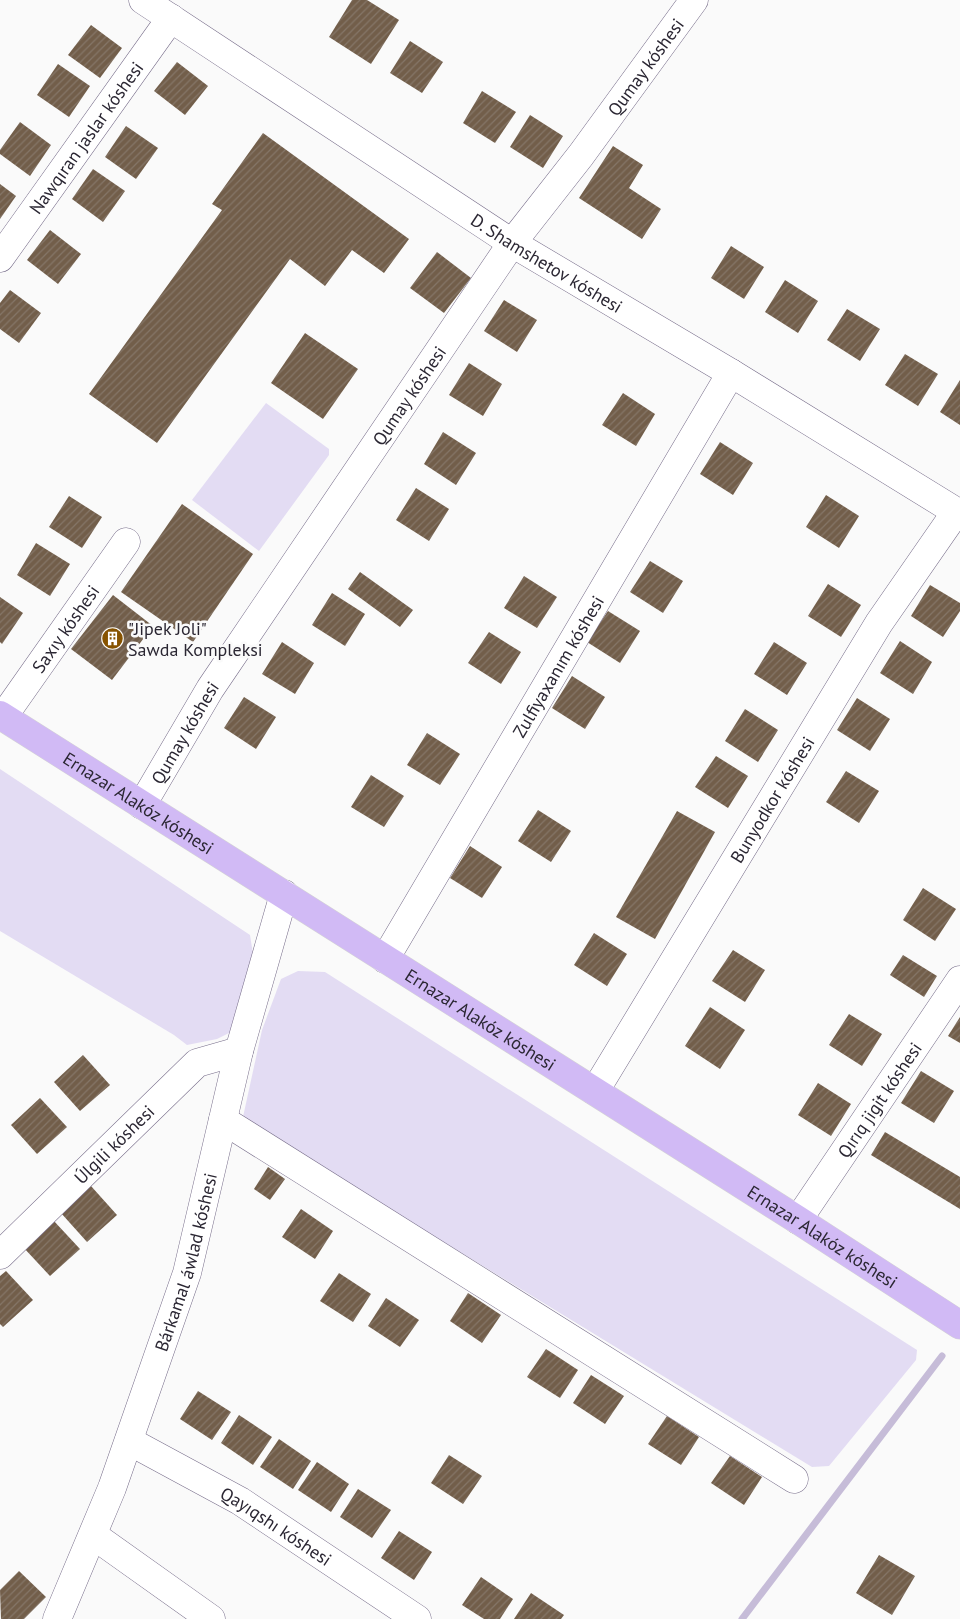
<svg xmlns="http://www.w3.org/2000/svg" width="960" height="1619" font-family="'PT Sans',sans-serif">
<defs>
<pattern id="building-hatch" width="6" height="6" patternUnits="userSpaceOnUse" patternTransform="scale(1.25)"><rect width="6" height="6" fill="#725e4a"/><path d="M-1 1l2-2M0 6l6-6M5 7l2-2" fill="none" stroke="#857668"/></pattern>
</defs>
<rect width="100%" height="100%" fill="#fafafa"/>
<g fill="#e3dcf3">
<polygon points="266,403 329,449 329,455 259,551 192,500"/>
<polygon points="0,769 250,935 254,960 231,1032 217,1039 187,1045 174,1035 0,931"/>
<polygon points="298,971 325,972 917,1350 916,1360 829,1466 812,1467 262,1131 243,1117 262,1030 281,979"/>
</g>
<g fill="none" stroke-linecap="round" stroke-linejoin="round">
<polyline stroke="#c6bcd8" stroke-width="7" points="742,1619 942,1356"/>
</g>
<g fill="url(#building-hatch)">
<polygon points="352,0 367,0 399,20 371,64 329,37"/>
<polygon points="91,25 122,48 100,78 68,55"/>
<polygon points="410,41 443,62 422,93 390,73"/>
<polygon points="177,62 208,86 185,115 154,91"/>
<polygon points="58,64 90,86 69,117 37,95"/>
<polygon points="482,91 516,112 495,143 463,123"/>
<polygon points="530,115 563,136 543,168 510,147"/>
<polygon points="20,122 51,145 30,176 0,154 0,150"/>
<polygon points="126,126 158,148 136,179 105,157"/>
<polygon points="263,133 409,239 384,273 352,250 325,286 290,259 157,443 89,394 222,210 212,204"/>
<polygon points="613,146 643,165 629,188 661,209 642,239 579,198"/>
<polygon points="93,169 125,191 103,222 72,199"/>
<polygon points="0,184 16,196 0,219"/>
<polygon points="50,230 81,254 58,284 27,260"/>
<polygon points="731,246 764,267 744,299 711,278"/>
<polygon points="437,252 471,278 444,313 410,288"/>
<polygon points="785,280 818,301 798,333 765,312"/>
<polygon points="10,290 41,313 19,343 0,329 0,303"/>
<polygon points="504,300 537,320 517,352 484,331"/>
<polygon points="847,309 880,329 860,361 827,340"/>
<polygon points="305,333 358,369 323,419 271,383"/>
<polygon points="905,354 938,374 918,406 885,385"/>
<polygon points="469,363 502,384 483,416 449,395"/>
<polygon points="960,380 960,425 940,412"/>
<polygon points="623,393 655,414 636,446 602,425"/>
<polygon points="443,432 476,453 456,485 424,464"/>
<polygon points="720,442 753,463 733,495 700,474"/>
<polygon points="416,488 449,509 429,541 396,520"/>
<polygon points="826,495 859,516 839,548 806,527"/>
<polygon points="69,496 102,517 82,548 49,527"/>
<polygon points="182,504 253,554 193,642 121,592"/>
<polygon points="36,543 70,564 50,596 17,575"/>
<polygon points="650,561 683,581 663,613 630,592"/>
<polygon points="360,572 413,610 400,627 348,589"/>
<polygon points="524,576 557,597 537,628 504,608"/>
<polygon points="828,584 861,605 841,637 808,616"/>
<polygon points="930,585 960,603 960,611 943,637 911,616"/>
<polygon points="332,593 365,614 345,646 312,625"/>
<polygon points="113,595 153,626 112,680 71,649"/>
<polygon points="0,597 23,613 2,644 0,642"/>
<polygon points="608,611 640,631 620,663 587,642"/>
<polygon points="489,632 521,652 501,684 468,663"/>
<polygon points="900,641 932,662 913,694 880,673"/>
<polygon points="282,642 314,663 295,694 262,674"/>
<polygon points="774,642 807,663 787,695 754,674"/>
<polygon points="572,676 605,697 585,729 552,708"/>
<polygon points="244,697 276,717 256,749 224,728"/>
<polygon points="857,698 890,719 870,751 837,730"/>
<polygon points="745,709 778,730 758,762 725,741"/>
<polygon points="427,733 460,754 440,785 407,765"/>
<polygon points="716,756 748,776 728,808 695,787"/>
<polygon points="846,771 879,791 859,823 826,802"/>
<polygon points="371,775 404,796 384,827 351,807"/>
<polygon points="538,810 571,831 551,862 518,841"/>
<polygon points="677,811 715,832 655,939 616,917"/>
<polygon points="470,846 502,867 482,898 450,878"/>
<polygon points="923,888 956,909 935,941 903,920"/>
<polygon points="594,933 627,954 607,986 574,965"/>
<polygon points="733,950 765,970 745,1002 712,981"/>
<polygon points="903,955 937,976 924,997 890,975"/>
<polygon points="710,1007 745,1030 720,1069 685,1046"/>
<polygon points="849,1014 882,1034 862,1066 829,1045"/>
<polygon points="960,1017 960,1043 948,1036"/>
<polygon points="83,1055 110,1085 80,1111 54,1082"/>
<polygon points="921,1071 954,1091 934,1123 901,1103"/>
<polygon points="818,1083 851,1104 831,1136 798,1115"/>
<polygon points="40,1098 67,1127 37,1154 11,1125"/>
<polygon points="885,1132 960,1177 960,1209 871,1155"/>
<polygon points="268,1167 285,1179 270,1200 254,1189"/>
<polygon points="91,1186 117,1215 87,1242 61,1213"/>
<polygon points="301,1209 333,1231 315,1259 282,1237"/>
<polygon points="53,1220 80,1249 50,1276 23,1247"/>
<polygon points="6,1271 33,1300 3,1327 0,1324 0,1276"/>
<polygon points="339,1273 371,1294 353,1322 320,1301"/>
<polygon points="468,1293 501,1315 482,1343 450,1321"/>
<polygon points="386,1298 419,1320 400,1347 368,1326"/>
<polygon points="546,1349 578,1370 560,1398 527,1377"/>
<polygon points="591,1375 624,1396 605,1424 573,1403"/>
<polygon points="198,1391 231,1412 212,1440 180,1419"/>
<polygon points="239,1415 272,1437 253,1465 221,1443"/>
<polygon points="667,1416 699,1437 681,1465 648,1444"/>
<polygon points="279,1439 311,1461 293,1489 260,1467"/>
<polygon points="449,1455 482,1476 463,1504 431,1483"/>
<polygon points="730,1456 762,1477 744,1505 711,1483"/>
<polygon points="317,1462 349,1484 331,1512 298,1490"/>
<polygon points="358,1489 391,1510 372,1538 340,1517"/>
<polygon points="399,1531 432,1552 414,1580 381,1558"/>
<polygon points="879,1555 915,1576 892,1615 856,1593"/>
<polygon points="19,1571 46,1597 24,1619 1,1619 0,1590"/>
<polygon points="481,1577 513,1599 500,1619 484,1619 462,1605"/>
<polygon points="531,1593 564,1615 561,1619 514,1619"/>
</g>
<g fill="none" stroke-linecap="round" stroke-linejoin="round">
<defs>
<g id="minor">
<path id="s1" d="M143 0 512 243 731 373 960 514"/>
<path id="s2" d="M0 258 171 18"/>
<path id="s3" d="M3 717 126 542"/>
<path id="s4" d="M142 805 210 689 512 243 581 155 694 0"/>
<path id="s5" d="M385 959 731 373"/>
<path id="s6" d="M595 1091 879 623 956 512"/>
<polyline points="223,1120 794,1479"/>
<path id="s7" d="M798 1220 960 980"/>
<path id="s8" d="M0 1255 197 1063 239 1051"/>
<path id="s9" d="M129 1441 240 1501 417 1619"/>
<polyline points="93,1535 211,1619"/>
<path id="s10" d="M57 1619 112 1488 187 1273 239 1051 284 894"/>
</g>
<g id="major">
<path id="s11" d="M0 715 798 1220 960 1325"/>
</g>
</defs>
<use href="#minor" stroke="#776d8a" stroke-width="29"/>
<use href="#major" stroke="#d5d4d6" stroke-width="29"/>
<use href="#minor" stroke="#fff" stroke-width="28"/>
<use href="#major" stroke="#d1baf5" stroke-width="28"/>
</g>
<defs>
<symbol id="building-disc" viewBox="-11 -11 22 22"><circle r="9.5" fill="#875300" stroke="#fafafa"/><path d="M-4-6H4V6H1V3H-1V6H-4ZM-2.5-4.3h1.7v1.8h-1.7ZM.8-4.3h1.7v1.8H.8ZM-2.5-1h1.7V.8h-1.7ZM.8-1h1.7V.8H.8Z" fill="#fff"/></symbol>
</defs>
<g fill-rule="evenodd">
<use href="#building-disc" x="100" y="626" width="25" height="25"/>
</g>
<g text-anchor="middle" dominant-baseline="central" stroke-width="5" stroke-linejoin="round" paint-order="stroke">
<g font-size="18" fill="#2b2733" stroke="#fafafa">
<text stroke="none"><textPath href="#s4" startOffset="894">Qumay kóshesi</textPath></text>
<text stroke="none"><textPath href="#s2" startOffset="148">Nawqıran jaslar kóshesi</textPath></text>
<text stroke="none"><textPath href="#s1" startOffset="482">D. Shamshetov kóshesi</textPath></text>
<text stroke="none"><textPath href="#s4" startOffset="489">Qumay kóshesi</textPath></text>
<text stroke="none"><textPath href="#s3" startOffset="108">Saxıy kóshesi</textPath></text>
<text stroke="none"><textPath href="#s5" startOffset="340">Zulfiyaxanım kóshesi</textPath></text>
<text stroke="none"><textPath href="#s4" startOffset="84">Qumay kóshesi</textPath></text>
<text stroke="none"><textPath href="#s6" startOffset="341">Bunyodkor kóshesi</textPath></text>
<text stroke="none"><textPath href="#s11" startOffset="164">Ernazar Alakóz kóshesi</textPath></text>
<text stroke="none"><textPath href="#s11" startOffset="569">Ernazar Alakóz kóshesi</textPath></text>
<text stroke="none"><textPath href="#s7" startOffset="145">Qırıq jigit kóshesi</textPath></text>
<text stroke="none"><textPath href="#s8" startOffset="159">Úlgili kóshesi</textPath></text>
<text stroke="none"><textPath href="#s11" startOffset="974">Ernazar Alakóz kóshesi</textPath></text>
<text stroke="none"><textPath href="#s10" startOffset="380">Bárkamal áwlad kóshesi</textPath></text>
<text stroke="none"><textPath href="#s9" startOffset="170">Qayıqshı kóshesi</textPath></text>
</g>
<g font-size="18" fill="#2b2733" stroke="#fafafa" text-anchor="start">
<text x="128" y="628">"Jipek Joli"<tspan x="128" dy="21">Sawda Kompleksi</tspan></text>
</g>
</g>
</svg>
